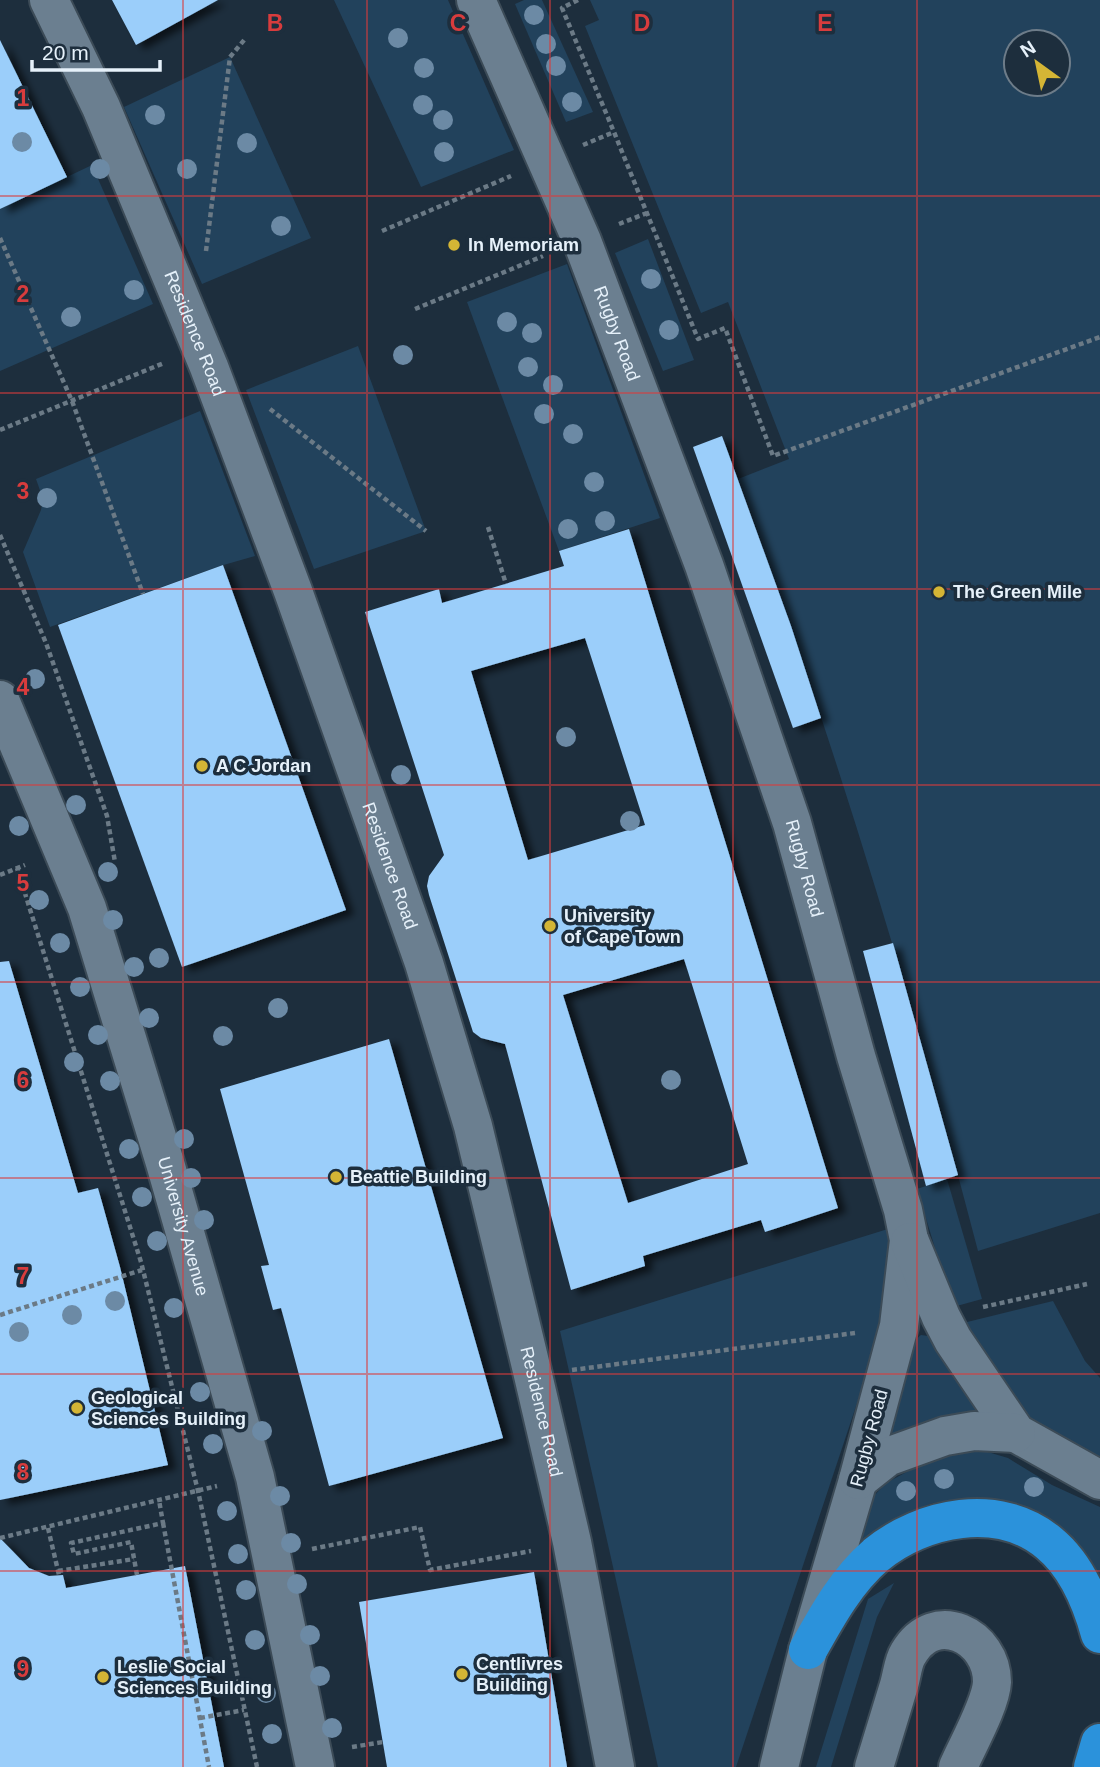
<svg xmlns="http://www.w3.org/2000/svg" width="1100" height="1767" font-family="Helvetica,sans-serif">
<defs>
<filter id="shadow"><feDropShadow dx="8" dy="4.5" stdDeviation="3.5" flood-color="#0009"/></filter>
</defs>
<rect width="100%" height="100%" fill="#1d2e3d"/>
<g fill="#22425c" fill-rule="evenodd">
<polygon points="334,0 448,0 514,150 421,187"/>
<polygon points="524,0 542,0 593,112 566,122 515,4"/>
<path d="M590 0H1100V1213L978 1251C910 990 831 732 738 479L789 459 728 302 701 313 585 26 599 20ZM1016 42H1058V84H1016Z"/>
<polygon points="230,57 311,238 202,284 124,107"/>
<polygon points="92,165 153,304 0,371 0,209"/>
<polygon points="648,239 694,360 663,371 615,253"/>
<polygon points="567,264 660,518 559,551 467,302"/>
<polygon points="358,346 426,531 314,569 246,390"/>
<polygon points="200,411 255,556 220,566 50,627 23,552 41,510 43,499 36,479"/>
<polygon points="947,1179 982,1299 953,1307 917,1189"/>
<polygon points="891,1228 886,1316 736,1767 658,1767 560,1331"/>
<polygon points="1053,1301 1085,1361 1100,1378 1100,1464 1058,1438 1022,1413 959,1324"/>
<path d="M921 1335 928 1336 981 1412 886 1447C891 1423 903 1347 921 1335Z"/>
<polygon points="981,1450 1008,1458 1052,1485 1100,1507 1100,1583 970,1501 933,1503 920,1508 885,1526 860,1546 854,1545 870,1500 886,1483 929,1460 953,1452"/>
<polygon points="894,1583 877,1617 831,1767 816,1767 868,1599"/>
</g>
<g fill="#9bcefa" fill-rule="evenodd" filter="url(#shadow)">
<polygon points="112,0 218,0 136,45"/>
<polygon points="0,40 67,177 0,209"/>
<polygon points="722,436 791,626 821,718 793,728 693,447"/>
<path d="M629 529 838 1208 765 1232 761 1220 643 1256 645 1266 571 1290 505 1044 481 1038 473 1032 429 895 427 886 429 876 444 855 365 612 439 589 442 603 564 566 559 551ZM585 638 645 825 528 860 471 671ZM684 959 748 1164 628 1203 563 995Z"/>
<polygon points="223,565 346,910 182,967 58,625"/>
<polygon points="893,943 958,1175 926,1186 863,951"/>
<polygon points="9,961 78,1193 98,1188 120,1267 168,1465 0,1500 0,962"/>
<polygon points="389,1039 503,1438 329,1486 281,1308 273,1310 261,1266 269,1265 220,1089"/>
<polygon points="0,1538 29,1568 49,1576 63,1575 66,1588 185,1566 224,1767 0,1767"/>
<polygon points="534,1572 567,1767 387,1767 359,1602"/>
</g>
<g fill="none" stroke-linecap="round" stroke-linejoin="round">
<defs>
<g id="minor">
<path id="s1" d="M49 0 101 107 209 367 293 591 424 963 473 1126 533 1375 572 1542 615 1767"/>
<path id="s2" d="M476 0 582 241 704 565 792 823 856 1056 903 1210 909 1240 899 1326 858 1480 808 1650 779 1767"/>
<path id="s3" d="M0 700 87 908 165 1163 255 1477 315 1767"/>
<polyline points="910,1242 941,1317 953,1340 1016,1433 1100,1480"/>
<polyline points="858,1480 887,1457 945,1436 974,1431 1016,1433"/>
<path d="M874 1767C882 1740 891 1712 899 1685 902 1675 903 1662 908 1654 935 1607 992 1636 992 1682 991 1704 967 1746 958 1767"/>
</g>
<g id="highway">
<path d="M808 1650C827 1616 846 1581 876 1555 922 1517 999 1501 1049 1543 1076 1565 1091 1601 1100 1634"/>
<polyline points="1093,1767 1100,1743"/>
</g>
</defs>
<use href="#minor" stroke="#3c4b57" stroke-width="42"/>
<use href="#highway" stroke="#3c4b57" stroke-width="42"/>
<g stroke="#6b7a86" stroke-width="4.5" stroke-dasharray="5 3.5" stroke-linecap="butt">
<polyline points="578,0 562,8 614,132 698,339 725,328 773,456 1100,337"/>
<polyline points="583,145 614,132"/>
<polyline points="619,224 647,213"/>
<polyline points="382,231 511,176"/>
<polyline points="0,238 72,401 143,594"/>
<polyline points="206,251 230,57 245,39"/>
<polyline points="415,309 543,256"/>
<polyline points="270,409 426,531"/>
<polyline points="0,430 164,363"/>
<polyline points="488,527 506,584"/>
<polyline points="0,535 46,643 107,816 115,862"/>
<polyline points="17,868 141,1262 198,1491 257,1767"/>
<polyline points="0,875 25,865"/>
<polyline points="983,1307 1087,1284"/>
<polyline points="0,1315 142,1270"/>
<polyline points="572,1370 855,1333"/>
<polyline points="163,1523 209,1767"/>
<polyline points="48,1528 59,1575"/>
<polyline points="0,1538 217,1486"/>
<polyline points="312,1549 420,1527 430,1570 531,1551"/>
<polyline points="58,1571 134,1559"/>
<polyline points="137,1575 131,1542 74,1554 71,1543 163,1523 159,1500"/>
<polyline points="200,1718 244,1710"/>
<polyline points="352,1747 383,1742"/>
</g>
<use href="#minor" stroke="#6b7f90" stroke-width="38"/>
<use href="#highway" stroke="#2b92db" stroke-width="38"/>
</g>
<g fill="#6c8aa5">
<circle cx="534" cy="15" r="10"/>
<circle cx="398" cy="38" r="10"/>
<circle cx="546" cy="44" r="10"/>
<circle cx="556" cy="66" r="10"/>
<circle cx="424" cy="68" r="10"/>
<circle cx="572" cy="102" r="10"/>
<circle cx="423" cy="105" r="10"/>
<circle cx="155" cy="115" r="10"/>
<circle cx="443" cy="120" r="10"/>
<circle cx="22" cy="142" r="10"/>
<circle cx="247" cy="143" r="10"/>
<circle cx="444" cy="152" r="10"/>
<circle cx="100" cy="169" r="10"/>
<circle cx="187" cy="169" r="10"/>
<circle cx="281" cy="226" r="10"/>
<circle cx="651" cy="279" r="10"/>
<circle cx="134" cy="290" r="10"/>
<circle cx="71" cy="317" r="10"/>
<circle cx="507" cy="322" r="10"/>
<circle cx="669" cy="330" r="10"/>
<circle cx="532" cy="333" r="10"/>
<circle cx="403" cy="355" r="10"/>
<circle cx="528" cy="367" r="10"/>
<circle cx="553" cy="385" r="10"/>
<circle cx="544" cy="414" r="10"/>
<circle cx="573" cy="434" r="10"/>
<circle cx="594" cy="482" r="10"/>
<circle cx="47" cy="498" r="10"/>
<circle cx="605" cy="521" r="10"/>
<circle cx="568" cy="529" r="10"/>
<circle cx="35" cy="679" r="10"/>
<circle cx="566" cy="737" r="10"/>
<circle cx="401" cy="775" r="10"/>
<circle cx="76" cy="805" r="10"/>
<circle cx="630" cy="821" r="10"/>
<circle cx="19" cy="826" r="10"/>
<circle cx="108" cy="872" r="10"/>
<circle cx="39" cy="900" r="10"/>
<circle cx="113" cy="920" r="10"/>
<circle cx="60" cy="943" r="10"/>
<circle cx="159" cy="958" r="10"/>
<circle cx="134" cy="967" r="10"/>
<circle cx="80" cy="987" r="10"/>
<circle cx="278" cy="1008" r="10"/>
<circle cx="149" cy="1018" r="10"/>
<circle cx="98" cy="1035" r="10"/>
<circle cx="223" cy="1036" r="10"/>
<circle cx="74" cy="1062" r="10"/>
<circle cx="671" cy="1080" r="10"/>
<circle cx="110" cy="1081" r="10"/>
<circle cx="184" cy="1139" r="10"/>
<circle cx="129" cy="1149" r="10"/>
<circle cx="191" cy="1178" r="10"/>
<circle cx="142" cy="1197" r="10"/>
<circle cx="204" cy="1220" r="10"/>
<circle cx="157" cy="1241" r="10"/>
<circle cx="115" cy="1301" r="10"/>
<circle cx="174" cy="1308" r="10"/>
<circle cx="72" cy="1315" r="10"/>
<circle cx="19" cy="1332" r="10"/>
<circle cx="200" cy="1392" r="10"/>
<circle cx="262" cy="1431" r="10"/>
<circle cx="213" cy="1444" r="10"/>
<circle cx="944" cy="1479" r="10"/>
<circle cx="1034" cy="1487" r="10"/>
<circle cx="906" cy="1491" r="10"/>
<circle cx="280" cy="1496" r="10"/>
<circle cx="227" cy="1511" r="10"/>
<circle cx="291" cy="1543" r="10"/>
<circle cx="238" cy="1554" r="10"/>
<circle cx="297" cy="1584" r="10"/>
<circle cx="246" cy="1590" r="10"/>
<circle cx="310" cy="1635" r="10"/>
<circle cx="255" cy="1640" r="10"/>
<circle cx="320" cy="1676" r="10"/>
<circle cx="266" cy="1693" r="10"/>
<circle cx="332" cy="1728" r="10"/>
<circle cx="272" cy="1734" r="10"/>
</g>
<path fill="none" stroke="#d83c3d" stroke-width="2" stroke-opacity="0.55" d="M183 0V1767M367 0V1767M550 0V1767M733 0V1767M917 0V1767M0 196H1100M0 393H1100M0 589H1100M0 785H1100M0 982H1100M0 1178H1100M0 1374H1100M0 1571H1100"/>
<g fill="#d4b535" stroke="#1d2e3d" stroke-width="2.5">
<circle cx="454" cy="245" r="7"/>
<circle cx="939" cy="592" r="7"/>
<circle cx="202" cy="766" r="7"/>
<circle cx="550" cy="926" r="7"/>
<circle cx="336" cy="1177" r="7"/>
<circle cx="77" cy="1408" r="7"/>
<circle cx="462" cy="1674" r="7"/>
<circle cx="103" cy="1677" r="7"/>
</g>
<g text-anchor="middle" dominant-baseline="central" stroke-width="7" stroke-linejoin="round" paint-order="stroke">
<g font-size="18" font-weight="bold" fill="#e6f1fa" stroke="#1d2e3d" text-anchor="start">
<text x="468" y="245">In Memoriam</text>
<text x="953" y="592">The Green Mile</text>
<text x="216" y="766">A C Jordan</text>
<text x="564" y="916">University<tspan x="564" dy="21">of Cape Town</tspan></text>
<text x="350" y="1177">Beattie Building</text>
<text x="91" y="1398">Geological<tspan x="91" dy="21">Sciences Building</tspan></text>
<text x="476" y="1664">Centlivres<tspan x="476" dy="21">Building</tspan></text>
<text x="117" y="1667">Leslie Social<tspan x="117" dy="21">Sciences Building</tspan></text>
</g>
<g font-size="18" fill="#e6f1fa" stroke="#1d2e3d">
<text stroke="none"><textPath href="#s1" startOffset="364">Residence Road</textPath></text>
<text stroke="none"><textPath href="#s2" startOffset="362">Rugby Road</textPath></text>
<text stroke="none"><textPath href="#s1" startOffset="931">Residence Road</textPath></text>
<text stroke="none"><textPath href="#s2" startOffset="929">Rugby Road</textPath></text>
<text stroke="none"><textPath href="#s3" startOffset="558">University Avenue</textPath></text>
<text stroke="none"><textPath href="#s1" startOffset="1498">Residence Road</textPath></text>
<text transform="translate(869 1438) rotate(-75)">Rugby Road</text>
</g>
</g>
<g font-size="23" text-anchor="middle" font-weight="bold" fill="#d83c3d" stroke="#1d2e3d" stroke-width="7" stroke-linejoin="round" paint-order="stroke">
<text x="275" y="31">B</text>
<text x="458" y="31">C</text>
<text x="642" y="31">D</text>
<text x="825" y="31">E</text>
<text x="23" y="106">1</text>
<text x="23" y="302">2</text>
<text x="23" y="499">3</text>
<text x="23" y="695">4</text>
<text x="23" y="891">5</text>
<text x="23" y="1088">6</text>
<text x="23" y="1284">7</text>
<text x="23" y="1480">8</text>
<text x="23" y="1677">9</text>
</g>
<g transform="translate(1037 63) rotate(327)"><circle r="33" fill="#1d2e3d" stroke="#6d7c89" stroke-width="2"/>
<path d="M0-5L12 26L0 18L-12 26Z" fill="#d4b535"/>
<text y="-10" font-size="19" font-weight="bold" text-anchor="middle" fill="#e6f1fa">N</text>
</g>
<path d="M32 60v10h128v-10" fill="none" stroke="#e6f1fa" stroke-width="3.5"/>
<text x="42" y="60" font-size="21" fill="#e6f1fa" stroke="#1d2e3d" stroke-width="5" paint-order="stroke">20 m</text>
</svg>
